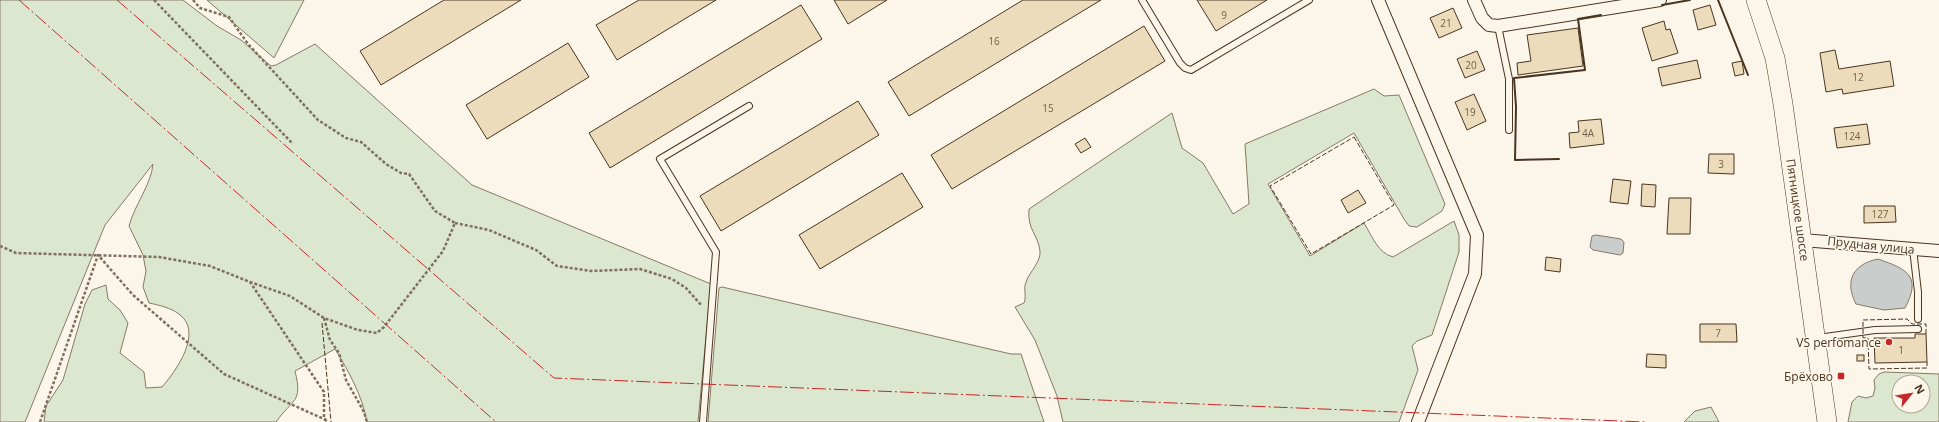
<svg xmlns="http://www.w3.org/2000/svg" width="1939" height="422" font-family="'Open Sans',sans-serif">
<rect width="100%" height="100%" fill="#fbf6e9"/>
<g fill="#dce7d0" stroke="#887966" fill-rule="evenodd">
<path d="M0 0H183L217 26 241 40 271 66 276 65 315 44 472 185 711 284 698 422H367C362 395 349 372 335 349L295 371C303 403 293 398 276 422H44L46 406 63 380 85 304 92 290 106 285 108 299 120 310 128 323 120 353 144 372 146 388 162 387C176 371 204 332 179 314 171 308 159 305 149 303L143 287 146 271 143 255 129 226C135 204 151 185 153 164L105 225 25 422H0Z"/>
<polygon points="207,0 304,0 274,58"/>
<path d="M1374 89 1384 96 1399 95 1445 204 1442 211 1417 227 1409 226 1404 219 1354 133 1268 184 1310 256 1364 223C1372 236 1378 253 1393 257L1454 221 1459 235V252L1432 335 1417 341 1412 346 1418 370 1399 422H1063L1057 396 1035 340 1015 307 1024 303C1027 296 1023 288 1026 282 1030 271 1041 262 1040 251 1038 234 1027 230 1029 209L1172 113 1182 148 1203 163 1233 214 1249 204 1245 144Z"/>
<polygon points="722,287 1011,354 1021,354 1044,422 708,422 719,288"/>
<path d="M1884 372 1939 374V422H1848L1852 402 1858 396 1866 398 1873 396 1875 388 1874 380 1879 374ZM1899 382H1923V406H1899Z"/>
<polygon points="1711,407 1719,422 1684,422 1695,411"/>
</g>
<g fill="#c9cecd" stroke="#887966">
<polygon points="1596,235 1621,239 1624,242 1623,253 1620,255 1593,250 1590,247 1592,236"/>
<path d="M1878 259C1907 269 1922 276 1905 308L1884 310 1856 304C1844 281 1853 264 1878 259Z"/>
</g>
<g fill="#ecdcbc" stroke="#4a3520">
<polygon points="444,0 521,0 381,85 360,51"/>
<polygon points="639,0 716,0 617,60 596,25"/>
<polygon points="834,0 887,0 848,24"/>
<polygon points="1023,0 1101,0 909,116 888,82"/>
<polygon points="1197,0 1267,0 1216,31"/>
<polygon points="801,5 822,39 610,168 589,133"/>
<polygon points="1710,5 1716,25 1698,30 1693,10"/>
<polygon points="1453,8 1462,28 1439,38 1430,18"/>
<polygon points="1664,21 1666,30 1670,29 1678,53 1652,61 1642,28"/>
<polygon points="1144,26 1165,61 952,189 931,155"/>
<polygon points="1578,28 1583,66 1518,75 1517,63 1531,61 1527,35"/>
<polygon points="568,43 589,77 487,139 466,105"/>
<polygon points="1835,50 1839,69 1890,61 1894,86 1843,94 1842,89 1826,92 1820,53"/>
<polygon points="1477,51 1485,70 1465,78 1457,59"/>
<polygon points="1697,60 1701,78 1662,86 1658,68"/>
<polygon points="1742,61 1744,74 1735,76 1732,63"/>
<polygon points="1474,94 1486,121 1467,130 1455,102"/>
<polygon points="858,101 879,135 721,231 700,196"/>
<polygon points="1601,119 1604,144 1570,148 1569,133 1579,132 1578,121"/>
<polygon points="1867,124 1870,144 1837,148 1834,128"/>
<polygon points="1085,138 1091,147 1081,153 1075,144"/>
<polygon points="1709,154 1734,154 1734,174 1708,173"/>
<polygon points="902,173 923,207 820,269 799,235"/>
<polygon points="1613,179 1631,181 1628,204 1610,202"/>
<polygon points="1642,184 1656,185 1655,207 1641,206"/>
<polygon points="1358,190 1366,203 1348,213 1341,200"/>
<polygon points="1669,198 1691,198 1690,234 1667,234"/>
<polygon points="1864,206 1895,206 1896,222 1864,223"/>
<polygon points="1546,257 1561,259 1560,272 1545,270"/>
<polygon points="1700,324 1736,324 1737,342 1700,342"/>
<polygon points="1915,334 1926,334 1927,362 1875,363 1874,338 1915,338"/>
<polygon points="1647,354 1666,355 1666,368 1646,367"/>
<rect x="1857" y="355" width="7" height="6"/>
</g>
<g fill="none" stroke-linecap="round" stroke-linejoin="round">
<defs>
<g id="lane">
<polyline points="1142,0 1180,63 1185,68 1191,70 1309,0"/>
<polyline points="1498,26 1509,79 1509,130"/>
<polyline points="1913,249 1918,292 1918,319"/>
<polyline points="1818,338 1875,330 1918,329"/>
<polyline points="703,422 716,252 660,159 749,106"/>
</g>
<g id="street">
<polyline points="1378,0 1477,235 1475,274 1418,422"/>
<polyline points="1474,0 1482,18 1489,25 1498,26 1660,0"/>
<polyline points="1802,240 1939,251"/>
</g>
<polyline id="primary" points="1756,0 1775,58 1783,104 1827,422"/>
</defs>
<use href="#lane" stroke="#4a3520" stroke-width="8"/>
<use href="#street" stroke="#4a3520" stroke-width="14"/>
<use href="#primary" stroke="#4a3520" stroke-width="20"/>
<g stroke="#7f6f5c" stroke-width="2.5" stroke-dasharray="3 2" stroke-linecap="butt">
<polyline points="154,0 293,144"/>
<polyline points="193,0 200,8 229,17 248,44 318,120 346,138 361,142 386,164 401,173 409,174 435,211 455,223 443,251 384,327 377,333 358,330 324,318 290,296 250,282"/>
<polyline points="455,223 489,230 536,250 557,266 591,271 640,269 672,279 686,288 702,306"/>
<polyline points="0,246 16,253 159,257 210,266 250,282 324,392 324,418 327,422"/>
<polyline points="324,318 330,340 339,353 346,380 364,412 367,422"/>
<polyline points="40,422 98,255 133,295 224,374 326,420"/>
</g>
<use href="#lane" stroke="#fbf6e9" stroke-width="6"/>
<use href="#street" stroke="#fbf6e9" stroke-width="12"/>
<use href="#primary" stroke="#fbf6e9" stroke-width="19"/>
<g stroke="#4a3520" stroke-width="1" stroke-dasharray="5 2" stroke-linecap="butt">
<polygon points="1354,137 1394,205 1311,254 1270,186"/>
<polyline points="322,323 331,422"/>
<polyline points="1926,334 1926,324 1912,324 1907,319 1863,320 1863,338 1868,338 1869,369 1927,368 1927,362"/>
</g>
<g stroke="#4a3520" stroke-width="2">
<polyline points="1718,0 1748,75"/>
<polyline points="1662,5 1690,0"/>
<polyline points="1559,159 1515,160 1516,107 1514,78 1585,70 1578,19 1601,15"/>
</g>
<g stroke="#c62828" stroke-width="1" stroke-dasharray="14 3 2 3" stroke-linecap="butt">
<polyline points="19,0 496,422"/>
<polyline points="117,0 554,378 1645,422"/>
</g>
</g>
<g fill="#c62828" stroke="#fbf6e9" stroke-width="1.5">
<circle cx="1889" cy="342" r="4"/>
<rect x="1837" y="372" width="8" height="8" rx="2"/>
</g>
<g text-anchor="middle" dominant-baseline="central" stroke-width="3" stroke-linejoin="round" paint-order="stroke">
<g font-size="10" fill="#725f47">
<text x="1224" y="15">9</text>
<text x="1446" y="23">21</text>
<text x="994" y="41">16</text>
<text x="1471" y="65">20</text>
<text x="1858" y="77">12</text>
<text x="1048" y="108">15</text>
<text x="1470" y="112">19</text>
<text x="1588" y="133">4А</text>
<text x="1852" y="136">124</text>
<text x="1721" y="164">3</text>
<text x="1880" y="214">127</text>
<text x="1718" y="333">7</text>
<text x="1901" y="350">1</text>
</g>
<g font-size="12" fill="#4a3520" stroke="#fbf6e9">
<text transform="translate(1798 210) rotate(82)">Пятницкое шоссе</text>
<text transform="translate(1871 245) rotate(6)">Прудная улица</text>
</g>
<g font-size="12" fill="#4a3520" stroke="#fbf6e9" text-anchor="end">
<text x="1881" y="342">VS perfomance</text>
<text x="1833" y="376">Брёхово</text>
</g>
</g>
<g transform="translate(1911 394) rotate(60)"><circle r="19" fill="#fbf6e9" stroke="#b4a999"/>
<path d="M0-3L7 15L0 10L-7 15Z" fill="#c62828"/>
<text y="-6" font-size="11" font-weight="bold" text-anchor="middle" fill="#4a3520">N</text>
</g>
</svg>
